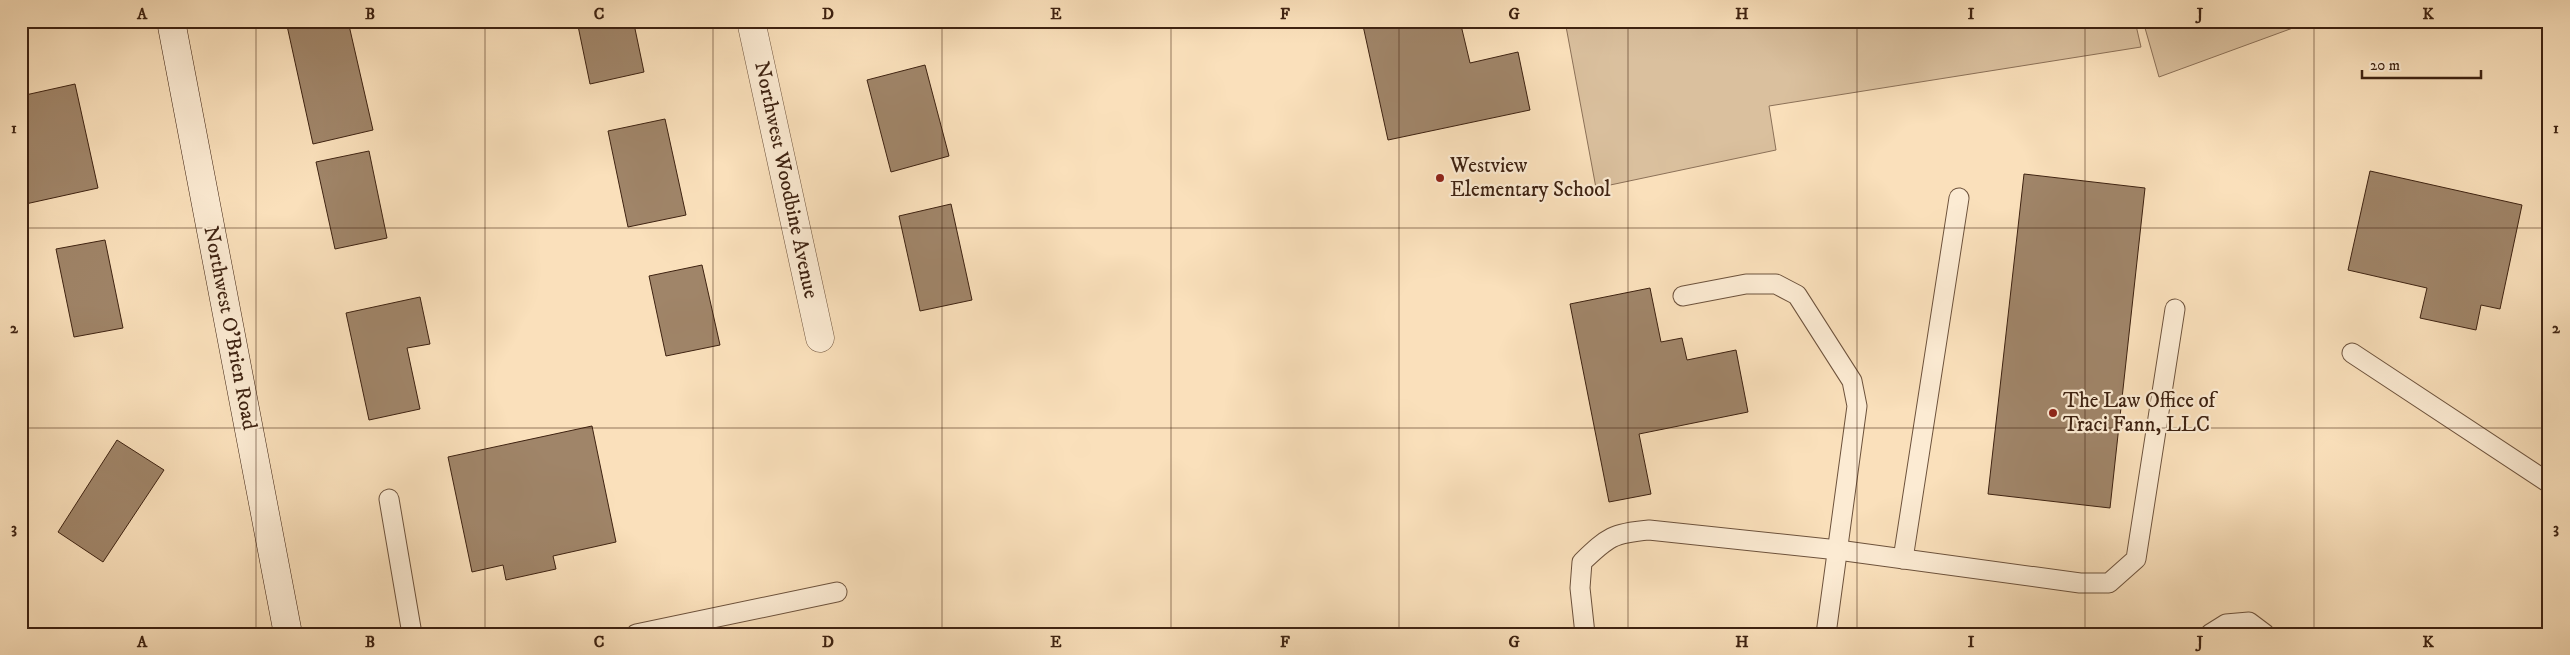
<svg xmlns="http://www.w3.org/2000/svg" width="2570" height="655" font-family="'IM FELL DW Pica',serif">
<rect width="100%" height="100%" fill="#fae0bb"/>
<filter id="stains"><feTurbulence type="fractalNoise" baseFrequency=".004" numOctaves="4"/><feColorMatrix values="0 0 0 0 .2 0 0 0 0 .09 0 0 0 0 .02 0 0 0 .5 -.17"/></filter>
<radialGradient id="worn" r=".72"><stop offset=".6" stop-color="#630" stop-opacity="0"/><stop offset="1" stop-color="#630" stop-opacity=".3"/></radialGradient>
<g fill="#dac09e" stroke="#8c7158">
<polygon points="1565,21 2135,21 2141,47 1769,106 1776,150 1596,188"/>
<polygon points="2143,21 2312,21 2159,77"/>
</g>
<g fill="#a08569" stroke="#3e2211">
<polygon points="286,21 348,21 373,130 313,144"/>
<polygon points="577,21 631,21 632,25 634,24 644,72 590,84"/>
<polygon points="859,21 877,21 860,25"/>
<polygon points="1362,21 1460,21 1470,63 1518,52 1530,110 1388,140"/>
<polygon points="925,65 949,156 891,172 867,80"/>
<polygon points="75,84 98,188 21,205 21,96"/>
<polygon points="665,119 686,215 628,227 608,131"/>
<polygon points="369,151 387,238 335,249 316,162"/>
<polygon points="2370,171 2522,205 2500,309 2481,305 2476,330 2420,318 2427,288 2348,270"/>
<polygon points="2024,174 2145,188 2110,508 1988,494"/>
<polygon points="951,204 972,300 920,311 899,216"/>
<polygon points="105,240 123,328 74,337 56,249"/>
<polygon points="702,265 720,345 666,356 649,276"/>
<polygon points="1650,288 1661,342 1682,338 1687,360 1736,350 1748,412 1639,434 1651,494 1609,502 1570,304"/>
<polygon points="420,297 430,344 407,348 420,409 369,420 346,313"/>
<polygon points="592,426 616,542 553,556 556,569 506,580 503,565 472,572 448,457"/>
<polygon points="117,440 164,470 103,562 58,532"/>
</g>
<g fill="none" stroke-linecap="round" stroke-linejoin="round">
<defs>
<g id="lane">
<polyline points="1683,296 1746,284 1776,284 1797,295 1852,381 1857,406 1826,634"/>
<polyline points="2352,353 2549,483"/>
<polyline points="389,499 412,634"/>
<polyline points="1903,559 1959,198"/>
<polyline points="636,634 837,592"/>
<path d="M1585 634 1580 588 1582 562C1608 537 1613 533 1649 530L1838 550 2080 583H2109L2136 559 2175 309"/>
<polyline points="2210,634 2226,624 2249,622 2265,634"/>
</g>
<polyline id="street" points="751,21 820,338"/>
<polyline id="secondary" points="171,21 288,634"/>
</defs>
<use href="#lane" stroke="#6d523c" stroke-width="21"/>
<use href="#street" stroke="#6d523c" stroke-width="29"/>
<use href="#secondary" stroke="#3e2211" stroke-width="29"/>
<use href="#lane" stroke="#fcebd3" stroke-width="19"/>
<use href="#street" stroke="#fcebd3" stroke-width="28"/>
<use href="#secondary" stroke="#fcebd3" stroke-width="28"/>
</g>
<path fill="none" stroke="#3e2211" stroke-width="1" stroke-opacity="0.55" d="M256 21V634M485 21V634M713 21V634M942 21V634M1171 21V634M1399 21V634M1628 21V634M1857 21V634M2085 21V634M2314 21V634M21 228H2549M21 428H2549"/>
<g fill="#8f2418" stroke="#fcebd3" stroke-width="2">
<circle cx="1440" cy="178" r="5"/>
<circle cx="2053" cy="413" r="5"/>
</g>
<g text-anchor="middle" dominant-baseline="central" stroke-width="4.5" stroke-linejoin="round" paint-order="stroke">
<g font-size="21" fill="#3e2211" stroke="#fcebd3" text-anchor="start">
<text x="1450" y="166">Westview<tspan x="1450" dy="24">Elementary School</tspan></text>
<text x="2063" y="401">The Law Office of<tspan x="2063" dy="24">Traci Fann, LLC</tspan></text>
</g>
<g font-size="21" fill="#3e2211" stroke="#fcebd3">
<text transform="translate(786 180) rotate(78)">Northwest Woodbine Avenue</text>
<text transform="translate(230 328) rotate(79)">Northwest O'Brien Road</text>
</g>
</g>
<rect width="2570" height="655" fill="none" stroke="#fae0bb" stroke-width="55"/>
<path d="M2362 70v8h119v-8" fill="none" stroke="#3e2211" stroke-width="2.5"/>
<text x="2370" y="70" font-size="15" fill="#3e2211" stroke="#fcebd3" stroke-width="4" paint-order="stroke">20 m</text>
<rect x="28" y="28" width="2514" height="600" fill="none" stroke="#3e2211" stroke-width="2"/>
<g font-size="16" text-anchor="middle" font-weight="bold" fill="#3e2211">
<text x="142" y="19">A</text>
<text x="370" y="19">B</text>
<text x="599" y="19">C</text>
<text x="828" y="19">D</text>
<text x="1056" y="19">E</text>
<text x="1285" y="19">F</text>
<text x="1514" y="19">G</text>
<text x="1742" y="19">H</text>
<text x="1971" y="19">I</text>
<text x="2200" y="19">J</text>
<text x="2428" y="19">K</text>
<text x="14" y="133">1</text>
<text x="2556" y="133">1</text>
<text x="14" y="333">2</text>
<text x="2556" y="333">2</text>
<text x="14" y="533">3</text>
<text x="2556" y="533">3</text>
<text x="142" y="647">A</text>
<text x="370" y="647">B</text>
<text x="599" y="647">C</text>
<text x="828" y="647">D</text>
<text x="1056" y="647">E</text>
<text x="1285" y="647">F</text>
<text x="1514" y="647">G</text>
<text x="1742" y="647">H</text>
<text x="1971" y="647">I</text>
<text x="2200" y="647">J</text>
<text x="2428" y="647">K</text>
</g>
<rect width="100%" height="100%" filter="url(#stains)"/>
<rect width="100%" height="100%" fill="url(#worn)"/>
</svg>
